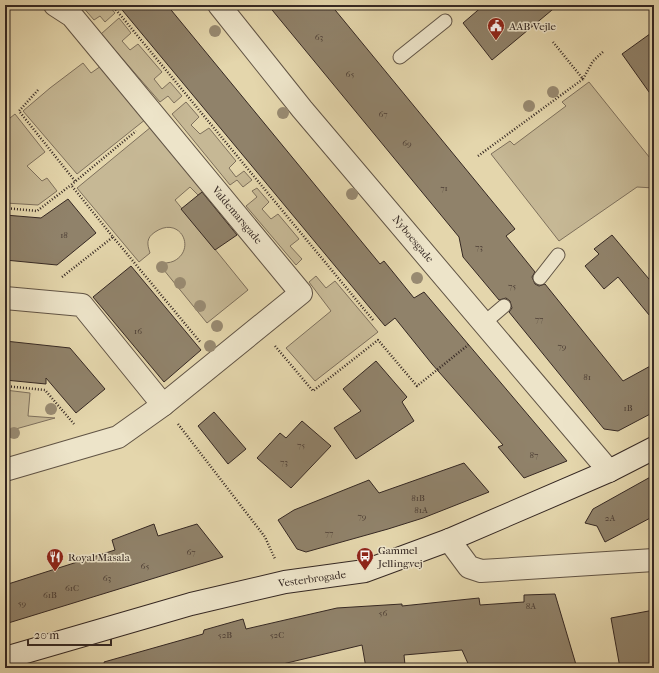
<svg xmlns="http://www.w3.org/2000/svg" width="659" height="673" font-family="'IM FELL French Canon',serif">
<rect width="100%" height="100%" fill="#e4d6ac"/>
<filter id="stains"><feTurbulence type="fractalNoise" baseFrequency=".005" numOctaves="4"/><feColorMatrix values="0 0 0 0 .2 0 0 0 0 .09 0 0 0 0 .02 0 0 0 .5 -.17"/></filter>
<radialGradient id="worn" r=".72"><stop offset=".6" stop-color="#630" stop-opacity="0"/><stop offset="1" stop-color="#630" stop-opacity=".3"/></radialGradient>
<g fill="#c6b895" stroke="#7e705c">
<polygon points="81,5 108,5 115,13 105,22 100,16 94,20"/>
<polygon points="119,18 131,33 122,41 130,50 138,44 162,72 154,79 162,89 170,82 182,96 174,103 168,96 160,102 101,34"/>
<polygon points="83,63 91,73 101,66 146,119 77,174 23,111 50,88"/>
<polygon points="589,82 654,163 654,188 637,187 559,241 491,154 510,141 514,145 566,106 562,102"/>
<polygon points="186,102 199,117 191,125 200,134 209,128 236,161 229,168 236,177 244,171 252,180 243,187 237,180 230,185 172,114"/>
<polygon points="15,114 45,152 27,166 42,181 47,178 57,191 38,205 5,203 5,122"/>
<path d="M151 127 205 191 198 195 190 187 175 200 248 290 207 323 159 264C164 263 170 263 174 261 197 249 180 215 155 232 146 238 147 244 150 253L139 262 77 188Z"/>
<polygon points="257,188 269,202 262,209 271,219 278,214 299,239 290,246 302,259 296,265 246,206 257,197 252,191"/>
<polygon points="316,276 326,288 335,281 378,332 315,381 286,348 331,311 309,282"/>
<polygon points="5,390 30,393 28,416 55,418 5,432"/>
</g>
<g fill="#90826a" stroke="#352823">
<polygon points="118,5 167,5 380,264 384,261 414,298 424,292 567,461 524,478 498,447 503,445 432,364 395,318 385,326"/>
<polygon points="268,5 331,5 515,229 506,236 535,272 532,277 535,284 539,286 545,284 623,381 654,364 654,412 618,431 604,429 509,312 512,308 510,301 506,298 499,300 463,257 459,237"/>
<polygon points="484,5 558,5 492,60 463,23"/>
<polygon points="654,31 654,99 622,54"/>
<polygon points="202,192 237,235 215,250 181,209"/>
<polygon points="68,199 96,233 57,265 5,260 5,215 41,218"/>
<polygon points="612,235 654,285 654,321 618,277 604,289 585,266 599,254 594,249"/>
<polygon points="131,266 201,350 164,382 93,297"/>
<polygon points="5,341 70,348 105,389 76,413 46,378 46,384 5,380"/>
<polygon points="376,361 407,397 402,402 414,421 356,459 334,428 361,411 343,389"/>
<polygon points="214,412 246,449 228,464 198,426"/>
<polygon points="302,421 331,446 291,488 257,458 280,433 286,438"/>
<polygon points="464,463 489,492 423,518 388,529 306,552 297,549 278,520 294,510 369,480 379,493"/>
<polygon points="654,475 654,516 605,542 597,526 585,523 593,509"/>
<polygon points="154,524 158,536 197,524 223,557 5,624 5,585 115,550 112,540"/>
<polygon points="555,594 577,668 470,668 462,650 404,655 405,665 366,668 362,645 266,668 105,668 104,662 203,634 204,630 243,619 246,629 337,608 402,604 402,606 479,598 480,605 524,602 524,595"/>
<polygon points="654,610 654,668 620,668 611,618"/>
</g>
<g fill="none" stroke-linecap="round" stroke-linejoin="round">
<defs>
<g id="lane">
<polyline points="400,57 445,21"/>
<polyline points="540,278 558,255"/>
<polyline points="484,323 504,306"/>
</g>
<g id="street">
<polyline points="219,5 302,109 609,471"/>
<polyline points="5,298 82,305 163,405"/>
<polyline points="5,470 118,437 163,405 301,293 72,16 55,5"/>
<polyline points="449,540 469,567 481,571 654,560"/>
</g>
<polyline id="secondary" points="5,658 191,604 285,582 365,571 449,540 609,471 654,448"/>
</defs>
<use href="#lane" stroke="#615445" stroke-width="15"/>
<use href="#street" stroke="#615445" stroke-width="24"/>
<use href="#secondary" stroke="#352823" stroke-width="24"/>
<g stroke="#352823" stroke-width="2.5" stroke-dasharray="1 2" stroke-linecap="butt">
<polyline points="112,5 373,320"/>
<polyline points="583,79 593,61 604,51"/>
<polyline points="38,90 19,111 75,181"/>
<polyline points="478,156 583,79 553,42"/>
<polyline points="5,208 37,211 71,185"/>
<polyline points="113,237 201,343"/>
<polyline points="62,277 113,237 71,185 136,131"/>
<polyline points="275,346 313,391 378,340 417,386 468,345"/>
<polyline points="5,386 45,390 74,424"/>
<polyline points="178,424 265,537 275,559"/>
</g>
<use href="#lane" stroke="#ede4c9" stroke-width="13"/>
<use href="#street" stroke="#ede4c9" stroke-width="22"/>
<use href="#secondary" stroke="#ede4c9" stroke-width="22"/>
</g>
<g fill="#988a71">
<circle cx="215" cy="31" r="6"/>
<circle cx="553" cy="92" r="6"/>
<circle cx="529" cy="106" r="6"/>
<circle cx="283" cy="113" r="6"/>
<circle cx="352" cy="194" r="6"/>
<circle cx="162" cy="267" r="6"/>
<circle cx="417" cy="278" r="6"/>
<circle cx="180" cy="283" r="6"/>
<circle cx="200" cy="306" r="6"/>
<circle cx="217" cy="326" r="6"/>
<circle cx="210" cy="346" r="6"/>
<circle cx="51" cy="409" r="6"/>
<circle cx="14" cy="433" r="6"/>
</g>
<defs>
<symbol id="civic-pin" viewBox="-11 -11 22 30"><path d="M0 17L-7.5 6A9.5 9.5 0 1 1 7.5 6Z" fill="#8f2418" stroke="#ede4c9"/><path d="M-.6-6.5H3V-4.5H.6V-3L4-1V1h2V6H-6V1h2V-1L-.6-3ZM-1.2 2.5V6h2.4V2.5Z" fill="#fff"/></symbol>
<symbol id="bus-pin" viewBox="-11 -11 22 30"><path d="M0 17L-7.5 6A9.5 9.5 0 1 1 7.5 6Z" fill="#8f2418" stroke="#ede4c9"/><path d="M-5-6H5V4H4V6H2V4H-2V6H-4V4H-5ZM-3.5-4V0h7V-4ZM-3.5 1.2v1.5H-2V1.2ZM2 1.2v1.5H3.5V1.2Z" fill="#fff"/></symbol>
<symbol id="restaurant-pin" viewBox="-11 -11 22 30"><path d="M0 17L-7.5 6A9.5 9.5 0 1 1 7.5 6Z" fill="#8f2418" stroke="#ede4c9"/><path d="M-5-6h1v4h1v-4h1v4h1v-4h1v5L-1.5 .5V6h-2V.5L-5-1ZM5-6V6H3V1.5H1.5Q1.5-4 5-6Z" fill="#fff"/></symbol>
</defs>
<g fill-rule="evenodd">
<use href="#civic-pin" x="486" y="16" width="20" height="27"/>
<use href="#bus-pin" x="355" y="546" width="20" height="27"/>
<use href="#restaurant-pin" x="45" y="547" width="20" height="27"/>
</g>
<g text-anchor="middle" dominant-baseline="central" stroke-width="3" stroke-linejoin="round" paint-order="stroke">
<g font-size="9" fill="#4c3e35">
<text x="319" y="37">63</text>
<text x="350" y="74">65</text>
<text x="383" y="114">67</text>
<text x="407" y="143">69</text>
<text x="444" y="188">71</text>
<text x="64" y="235">18</text>
<text x="479" y="247">73</text>
<text x="512" y="286">75</text>
<text x="539" y="319">77</text>
<text x="138" y="331">16</text>
<text x="562" y="346">79</text>
<text x="587" y="377">81</text>
<text x="628" y="408">1B</text>
<text x="301" y="445">75</text>
<text x="534" y="455">87</text>
<text x="284" y="462">73</text>
<text x="418" y="498">81B</text>
<text x="421" y="510">81A</text>
<text x="362" y="516">79</text>
<text x="610" y="518">2A</text>
<text x="329" y="533">77</text>
<text x="191" y="552">67</text>
<text x="145" y="566">65</text>
<text x="107" y="578">63</text>
<text x="72" y="588">61C</text>
<text x="50" y="595">61B</text>
<text x="22" y="603">59</text>
<text x="531" y="606">8A</text>
<text x="383" y="613">56</text>
<text x="225" y="635">52B</text>
<text x="277" y="635">52C</text>
</g>
<g font-size="11" fill="#352823" stroke="#ede4c9" text-anchor="start">
<text x="509" y="26">AAB Vejle</text>
<text x="378" y="550">Gammel<tspan x="378" dy="13">Jellingvej</tspan></text>
<text x="68" y="557">Royal Masala</text>
</g>
<g font-size="11" fill="#352823" stroke="#ede4c9">
<text transform="translate(237 215) rotate(50)">Valdemarsgade</text>
<text transform="translate(413 239) rotate(50)">Nyboesgade</text>
<text transform="translate(312 579) rotate(-8)">Vesterbrogade</text>
</g>
</g>
<rect width="659" height="673" fill="none" stroke="#e4d6ac" stroke-width="20"/>
<rect x="6" y="6" width="647" height="661" fill="none" stroke="#352823" stroke-width="2"/>
<rect x="10" y="10" width="639" height="653" fill="none" stroke="#352823"/>
<path d="M28 639v6h83v-6" fill="none" stroke="#352823" stroke-width="2"/>
<text x="34" y="639" font-size="12" fill="#352823" stroke="#ede4c9" stroke-width="3" paint-order="stroke">20 m</text>
<rect width="100%" height="100%" filter="url(#stains)"/>
<rect width="100%" height="100%" fill="url(#worn)"/>
</svg>
